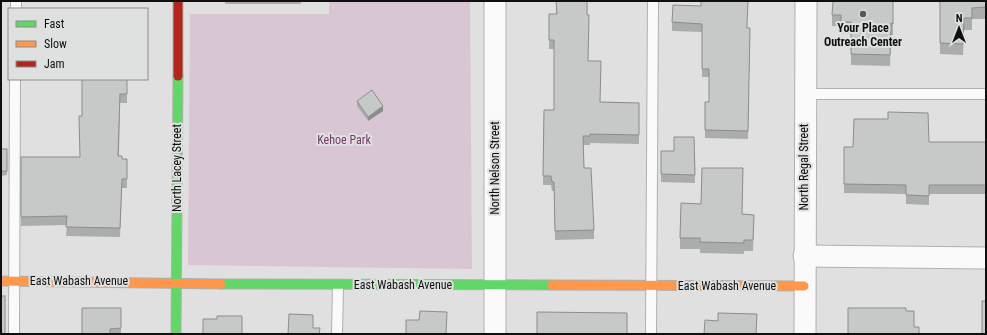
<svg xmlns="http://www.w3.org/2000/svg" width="987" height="335" font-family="'Roboto Condensed',sans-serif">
<rect width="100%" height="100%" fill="#dfe0df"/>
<polygon fill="#d9c6d5" points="329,1 470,1 472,269 188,265 190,14 329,14"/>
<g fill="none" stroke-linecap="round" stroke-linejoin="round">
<defs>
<g id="lane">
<polyline points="16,9 16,1"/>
<polyline points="804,94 986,94"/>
<polyline points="14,334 15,79"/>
<polyline points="337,334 338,285"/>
<polyline points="651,334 653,1"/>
</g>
<g id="street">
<polyline points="495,1 495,334"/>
<polyline points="804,256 986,258"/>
<polyline points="805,334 806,1"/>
</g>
<g id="fast">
<polyline points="221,284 552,285"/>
<polyline points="176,334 178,76"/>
</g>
<g id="slow">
<polyline points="1,281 221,284"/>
<polyline points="552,285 804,286"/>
</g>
<polyline id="jam" points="178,76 178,1"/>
</defs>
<use href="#lane" stroke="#afb0af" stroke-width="12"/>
<use href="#street" stroke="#afb0af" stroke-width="23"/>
<use href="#fast" stroke="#afb0af" stroke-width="11"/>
<use href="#slow" stroke="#afb0af" stroke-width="11"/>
<use href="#jam" stroke="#afb0af" stroke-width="11"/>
<use href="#lane" stroke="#fafafa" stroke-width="10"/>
<use href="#street" stroke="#fafafa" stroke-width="21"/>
<use href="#fast" stroke="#63d668" stroke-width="9"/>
<use href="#slow" stroke="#ff974d" stroke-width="9"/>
<use href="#jam" stroke="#b3261e" stroke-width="9"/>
</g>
<g fill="#abadac">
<rect x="225" y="1" width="76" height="3"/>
<polygon points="556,1 587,1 588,61 600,102 639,103 639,144 590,143 590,145 583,145 584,168 594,230 594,239 555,240 554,191 552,191 551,185 543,185 544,110 554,110 554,49 549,49 549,14 556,14"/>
<polygon points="893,1 893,35 891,35 890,66 851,65 851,34 841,33 841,26 832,26 832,15"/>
<polygon points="940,1 986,1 986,19 972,19 972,30 964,30 963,55 940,54"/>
<polygon points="701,6 747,26 747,28 750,28 748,139 705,138 705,102 709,102 709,77 702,77 702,32 672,31 672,22"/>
<polygon points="127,79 127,103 120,103 119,156 122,159 127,168 127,188 122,188 120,237 66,236 67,225 21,226 21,157 80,157 82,116"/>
<polygon points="357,101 383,111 368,121 357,106"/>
<polygon points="694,137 695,183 661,182 661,151 674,151"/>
<polygon points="929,142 986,142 986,194 929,194 929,205 906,204 906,194 844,193 844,147 853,147"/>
<polygon points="1,149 7,149 7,175 1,176"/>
<polygon points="742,214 754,226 753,251 744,251 744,254 700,253 700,249 680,249 680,238"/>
<polygon points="121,308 121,334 82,334"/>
</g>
<polygon fill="#8b8d8c" points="383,106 383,111 368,121 368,117"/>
<g fill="#c7c9c8" stroke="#8b8d8c">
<polygon points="556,1 587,1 587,15 589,15 588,61 601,61 600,102 639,103 639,135 590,134 590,136 583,136 584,168 591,168 594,230 555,231 554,182 552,182 551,176 543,176 544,110 554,110 554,40 549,40 549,14 557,14"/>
<polygon points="701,1 748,1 747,25 747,28 750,28 748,131 705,130 705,102 709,102 709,69 702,69 702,24 672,22 673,5 701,6"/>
<polygon points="833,1 893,1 893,24 891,23 890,55 851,54 851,22 841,22 841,15 832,15"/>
<polygon points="940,1 986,1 986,7 972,8 972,18 964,18 963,44 940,43"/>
<polygon points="82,79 127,79 127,94 120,94 118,156 122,156 122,159 127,159 127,179 122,179 120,228 66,227 67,216 21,217 21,157 80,157 79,116 82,116"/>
<polygon points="372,90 383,106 368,117 357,101"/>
<polygon points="888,112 928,113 929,142 986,142 986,185 929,185 929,196 906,195 906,185 844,184 844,147 853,147 854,119 888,119"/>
<polygon points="674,137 694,137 695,175 661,174 661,151 674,151"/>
<rect x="1" y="149" width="6" height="22"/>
<polygon points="702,168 743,168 742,214 754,215 753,240 744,240 744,243 700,242 700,238 680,238 681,203 701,204"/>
<rect x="1" y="296" width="4" height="38"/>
<rect x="982" y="301" width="4" height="33"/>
<polygon points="82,308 121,308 121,328 110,329 110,334 82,334"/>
<polygon points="848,308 906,308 906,311 914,311 914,327 919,327 919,334 848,334"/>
<polygon points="420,311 447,312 446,334 406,334 406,320 419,320"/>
<polygon points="537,312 627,313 627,334 537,334"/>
<polygon points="718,313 757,314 756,334 704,334 705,320 718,321"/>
<polygon points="289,314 313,315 313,328 320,328 319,334 288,334"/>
<polygon points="217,316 242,316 242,334 203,334 203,319 217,319"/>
</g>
<circle fill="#575857" stroke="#dee1df" stroke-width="1.5" cx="863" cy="14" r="4"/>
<g text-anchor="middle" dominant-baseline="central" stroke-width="4" stroke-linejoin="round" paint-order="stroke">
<g font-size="12" font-weight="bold" fill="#0e0f0e" stroke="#dee1df">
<text x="863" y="28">Your Place<tspan x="863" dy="14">Outreach Center</tspan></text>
</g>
<g font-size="12" fill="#79366d" stroke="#dee1df">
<text x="344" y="140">Kehoe Park</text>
</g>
<g font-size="12" fill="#0e0f0e" stroke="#dee1df">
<text transform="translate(804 167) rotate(-90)">North Regal Street</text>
<text transform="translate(177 168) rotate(-90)">North Lacey Street</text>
<text transform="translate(495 168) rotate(-90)">North Nelson Street</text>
<text x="79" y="281">East Wabash Avenue</text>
<text x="403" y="285">East Wabash Avenue</text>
<text x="727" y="286">East Wabash Avenue</text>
</g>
</g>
<rect width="987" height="335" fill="none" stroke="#0e0f0e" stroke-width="4"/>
<rect x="8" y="8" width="140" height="72" fill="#dee1df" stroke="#8b8d8b"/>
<rect x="16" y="21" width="20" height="6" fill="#63d668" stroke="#8b8d8b"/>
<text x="44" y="28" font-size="12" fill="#0e0f0e">Fast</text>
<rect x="16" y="41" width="20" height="6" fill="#ff974d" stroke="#8b8d8b"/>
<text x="44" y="48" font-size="12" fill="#0e0f0e">Slow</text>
<rect x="16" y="61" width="20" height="6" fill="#b3261e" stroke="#8b8d8b"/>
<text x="44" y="68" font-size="12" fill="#0e0f0e">Jam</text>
<g transform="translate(959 28)" stroke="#dee1df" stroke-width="3" paint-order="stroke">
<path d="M0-3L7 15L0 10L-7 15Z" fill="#0e0f0e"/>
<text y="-6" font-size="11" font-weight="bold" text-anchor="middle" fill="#0e0f0e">N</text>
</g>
</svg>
